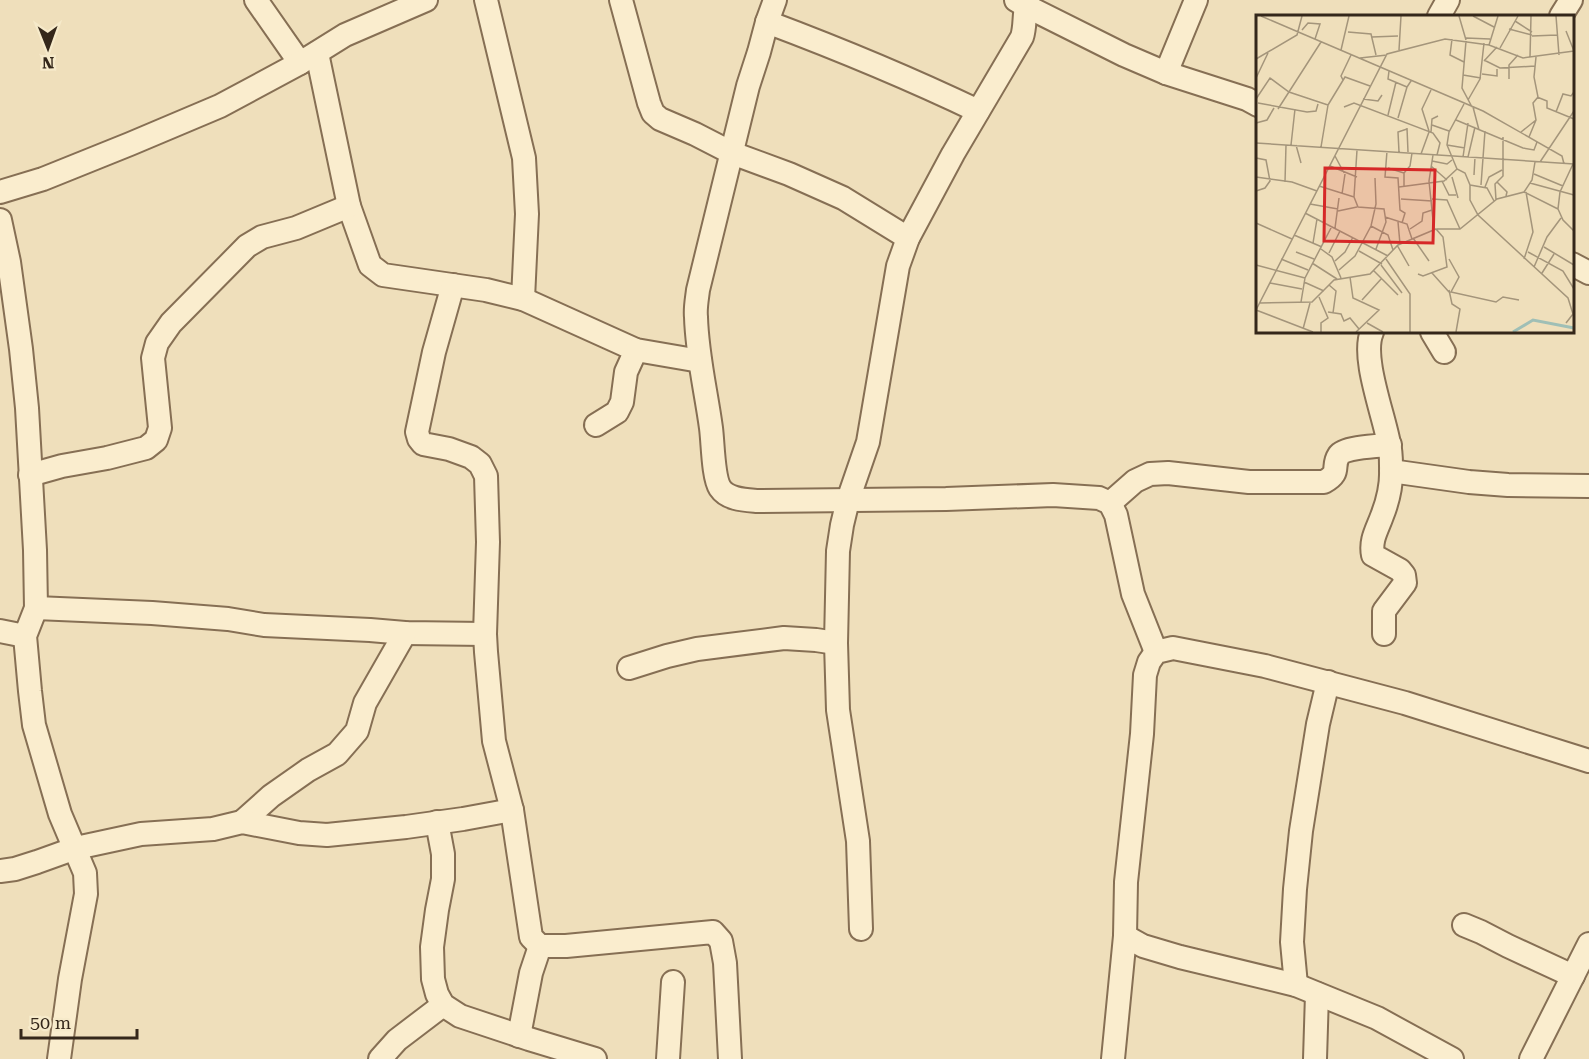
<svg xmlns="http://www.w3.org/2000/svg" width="1589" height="1059" font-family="'Roboto Serif',serif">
<rect width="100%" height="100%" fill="#efdfbb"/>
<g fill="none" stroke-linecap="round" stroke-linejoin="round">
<defs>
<g id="minor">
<polyline points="256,0 300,63"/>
<polyline points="486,0 524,158 527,214 523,299"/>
<polyline points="621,0 649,103 653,113 660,119 695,134 732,153 789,174 843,198 908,238"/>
<path d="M775 0 767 22 759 52 748 86 698 290C697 299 695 308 696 317 697 355 706 391 711 428 713 443 713 477 720 488 728 500 746 500 758 501L946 499 1053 495 1099 498 1110 503 1116 515 1133 594 1156 652"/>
<polyline points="1016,0 1026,6 1124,55 1166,73 1247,99 1258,105"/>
<polyline points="1439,16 1448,0"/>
<polyline points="1561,16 1571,0"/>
<path d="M767 22C839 49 909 78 978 111"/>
<polyline points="317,53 349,206 370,265 383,275 486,290 523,299 636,350 700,361"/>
<polyline points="1166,73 1196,0"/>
<polyline points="0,192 43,179 130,144 220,106 300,63 345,35 426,0"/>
<polyline points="0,220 9,262 21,349 27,408 35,550 36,608 25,636 30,691 34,725 60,814 85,873 86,894 70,979 59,1059"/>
<polyline points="1572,264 1589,273"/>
<polyline points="453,285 434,352 417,432 419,439 423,444 449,449 471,457 480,464 486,476 488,542 485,634 486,652 494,741 512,810 531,937 540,946 566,946 713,932 721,941 725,963 730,1059"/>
<path d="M1372 332C1361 357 1384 415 1389 444 1391 451 1391 459 1391 466 1392 483 1388 501 1382 516 1377 530 1370 540 1373 555L1400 570 1404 575 1405 583 1384 611V634"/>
<polyline points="1432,332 1444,352"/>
<polyline points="596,425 617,412 622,402 626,372 636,350"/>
<polyline points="1391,471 1469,482 1508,485 1589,486"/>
<polyline points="30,475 62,466 107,458 146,448 156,440 160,428 153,358 157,343 171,323 247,246 262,237 296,228 349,206"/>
<path d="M1110 503 1135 481 1150 474 1168 473 1249 482H1324C1342 472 1331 467 1339 455 1344 447 1379 446 1390 445"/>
<polyline points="36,608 152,613 228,619 264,625 370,630 405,633 485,634"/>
<polyline points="0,631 25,636"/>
<polyline points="629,668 667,656 697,649 784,638 816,640 836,643"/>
<polyline points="242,822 271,796 308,770 337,754 357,731 365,703 405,633"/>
<polyline points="437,822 443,854 443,879 437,910 432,947 433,979 437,994 443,1005 460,1016 529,1039 595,1059"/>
<polyline points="0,871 15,869 37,862 76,848 141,834 213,829 242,822 299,833 327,835 406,827 463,819 512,810"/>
<polyline points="1464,925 1481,932 1508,946 1573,976"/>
<path d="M861 929 858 841 838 710 836 643 838 551 842 525 848 500 868 442 898 266 908 238 953 154 1022 37C1026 25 1023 12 1028 0"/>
<polyline points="1125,936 1143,946 1180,957 1296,985 1377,1018 1452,1059"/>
<polyline points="1296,985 1292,942 1295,889 1301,831 1318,724 1328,682"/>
<polyline points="519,1036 531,973 540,946"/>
<polyline points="380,1059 397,1040 443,1005"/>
<polyline points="668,1059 673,982"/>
<polyline points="1113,1059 1125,936 1126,882 1142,734 1145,675 1149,662 1156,652 1173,648 1265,666 1405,703 1589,761"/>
<polyline points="1315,1059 1317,994"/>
<polyline points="1531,1059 1589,944"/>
</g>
</defs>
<use href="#minor" stroke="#866f54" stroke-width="26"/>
<use href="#minor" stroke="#faedce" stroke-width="22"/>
</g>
<g transform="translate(1256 15)">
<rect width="318" height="318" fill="#efdfbb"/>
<path fill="none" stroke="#9fbfb6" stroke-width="3" d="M257 317 277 305 318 313"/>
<path fill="none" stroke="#a4957b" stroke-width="1.5" d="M5 1 227 96 306 141 308 149M203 1 210 25M217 1 238 12M300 1 303 40M259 6 276 17M253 14 276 20M46 15 52 8 64 9 59 24M310 16 318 36M92 17 115 19 120 40M276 21 301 20M116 22 142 21M210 23 234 24M196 24 194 40 208 47M210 26 206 73 216 92M233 30 242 1M244 33 262 1M85 35 93 1M143 35 145 1M274 42 275 1M104 43 131 40M0 44 41 20 46 1M228 45 244 53 279 51M228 46 241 32M133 56 132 64 151 72 155 66M226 59 241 61V54M207 60 225 63M0 63 12 38M253 64V50L262 40M87 65 85 61 95 40M281 82 291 86V93L318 104M0 84 14 63 33 77 72 90 65 132M107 84 122 86 126 80M212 85 224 64 228 28M2 88 51 97 60 96 62 89M208 89 193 117 191 130 201 154 209 158 214 170V185L222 200 312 283 317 299 310 308M72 90 89 62 114 71M88 92 98 88 177 118 184 128 181 140M217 92 223 115M22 94 65 27M300 97 307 79 315 81 318 77M132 100 140 67M142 103 151 72M200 105 267 133 278 135 281 127M0 108 11 105 18 93M176 110 193 116M151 113 152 137M173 116 166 94 175 75M175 117 176 104 182 101M265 117 280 105 277 88 282 82 278 62 280 42M273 122 280 105M0 128 318 149M35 130 39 94M40 130 45 148M191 130 209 133M131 136 129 162 142 163 144 195 149 198 146 208M143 137 142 117 151 114M165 139 173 117M177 140 173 166 178 215M79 141 88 158M207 142 212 108M212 142 219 112M0 143 10 145 14 166 9 173 0 176M176 146 191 149 196 145M284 147 318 96M317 149 304 177 302 194 307 205 318 216M74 151 101 162M175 151 191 165M132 153 148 158V171M148 158 154 151 156 138M278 159 307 171M218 160 219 142M0 162 36 167 61 176M196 162 202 183M186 166 193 180H200M29 167 30 130M241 167 251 177 250 181M274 168 318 180M214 170 231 173 238 186M225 170 229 116M63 171 98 182 101 135M143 172 188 166 201 154M229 172 233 162 246 155M268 177 302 194M86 179 89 159M98 182 102 192 128 194 130 207 120 234M145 184 176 186M176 184 191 185 204 214M240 185 239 169 247 161V122M54 189 82 194M82 196 101 192M49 198 132 241M129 202 151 209 156 224M142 207 144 229M0 208 36 224M115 211 132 220 137 235M79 213 83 183M154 214 166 206 167 198 176 195M181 214H204L241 184 268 177 276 165 279 147M38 220 66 232M157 223 173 246M57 228 61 204M141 230 153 251M288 232 318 250M65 234 76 242 85 263M103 236 126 249M40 237 58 244M272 237 307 256 318 274M73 238 84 216M25 244 52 255M130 244 154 279V317M193 244 203 262 195 277 240 287 247 282 263 285M268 244 277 217 270 177M79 246 89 237 97 222M56 248 81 264M0 250 49 263M125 250 146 278M278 252 291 222 305 203M83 255 99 241 115 211 120 189 119 163M118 256 142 280M176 258 193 277M286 258 298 239M94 262 97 283 123 295 100 317M48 267 68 276M14 268 46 274M73 270 80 276 77 298M193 275 196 289 204 294 200 317M63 282 72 303 65 308V317M106 285 126 263M45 287 49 263 76 211M4 288 56 287 78 265 114 259 142 230 180 214 187 222 191 252 167 261 162 259M0 295 131 39 189 24 233 30 267 43 318 36M0 295 57 317M72 297 85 299 88 306 94 303 103 314M111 308 127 317M47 314 54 288"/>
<path fill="#d62828" fill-opacity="0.15" stroke="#d62828" stroke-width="3" d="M69 153 179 155 177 228 68 226Z"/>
<rect width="318" height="318" fill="none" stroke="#34271a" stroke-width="3"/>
</g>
<g transform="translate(48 48) rotate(179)" stroke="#f6eaca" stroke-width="4.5" paint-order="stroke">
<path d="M0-4.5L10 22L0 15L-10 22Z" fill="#34271a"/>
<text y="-9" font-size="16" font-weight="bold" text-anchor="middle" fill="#34271a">N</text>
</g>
<path d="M21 1029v9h116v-9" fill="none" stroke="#34271a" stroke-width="3"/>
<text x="30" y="1029" font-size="18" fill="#34271a" stroke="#f6eaca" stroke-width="4.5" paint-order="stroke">50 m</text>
</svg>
